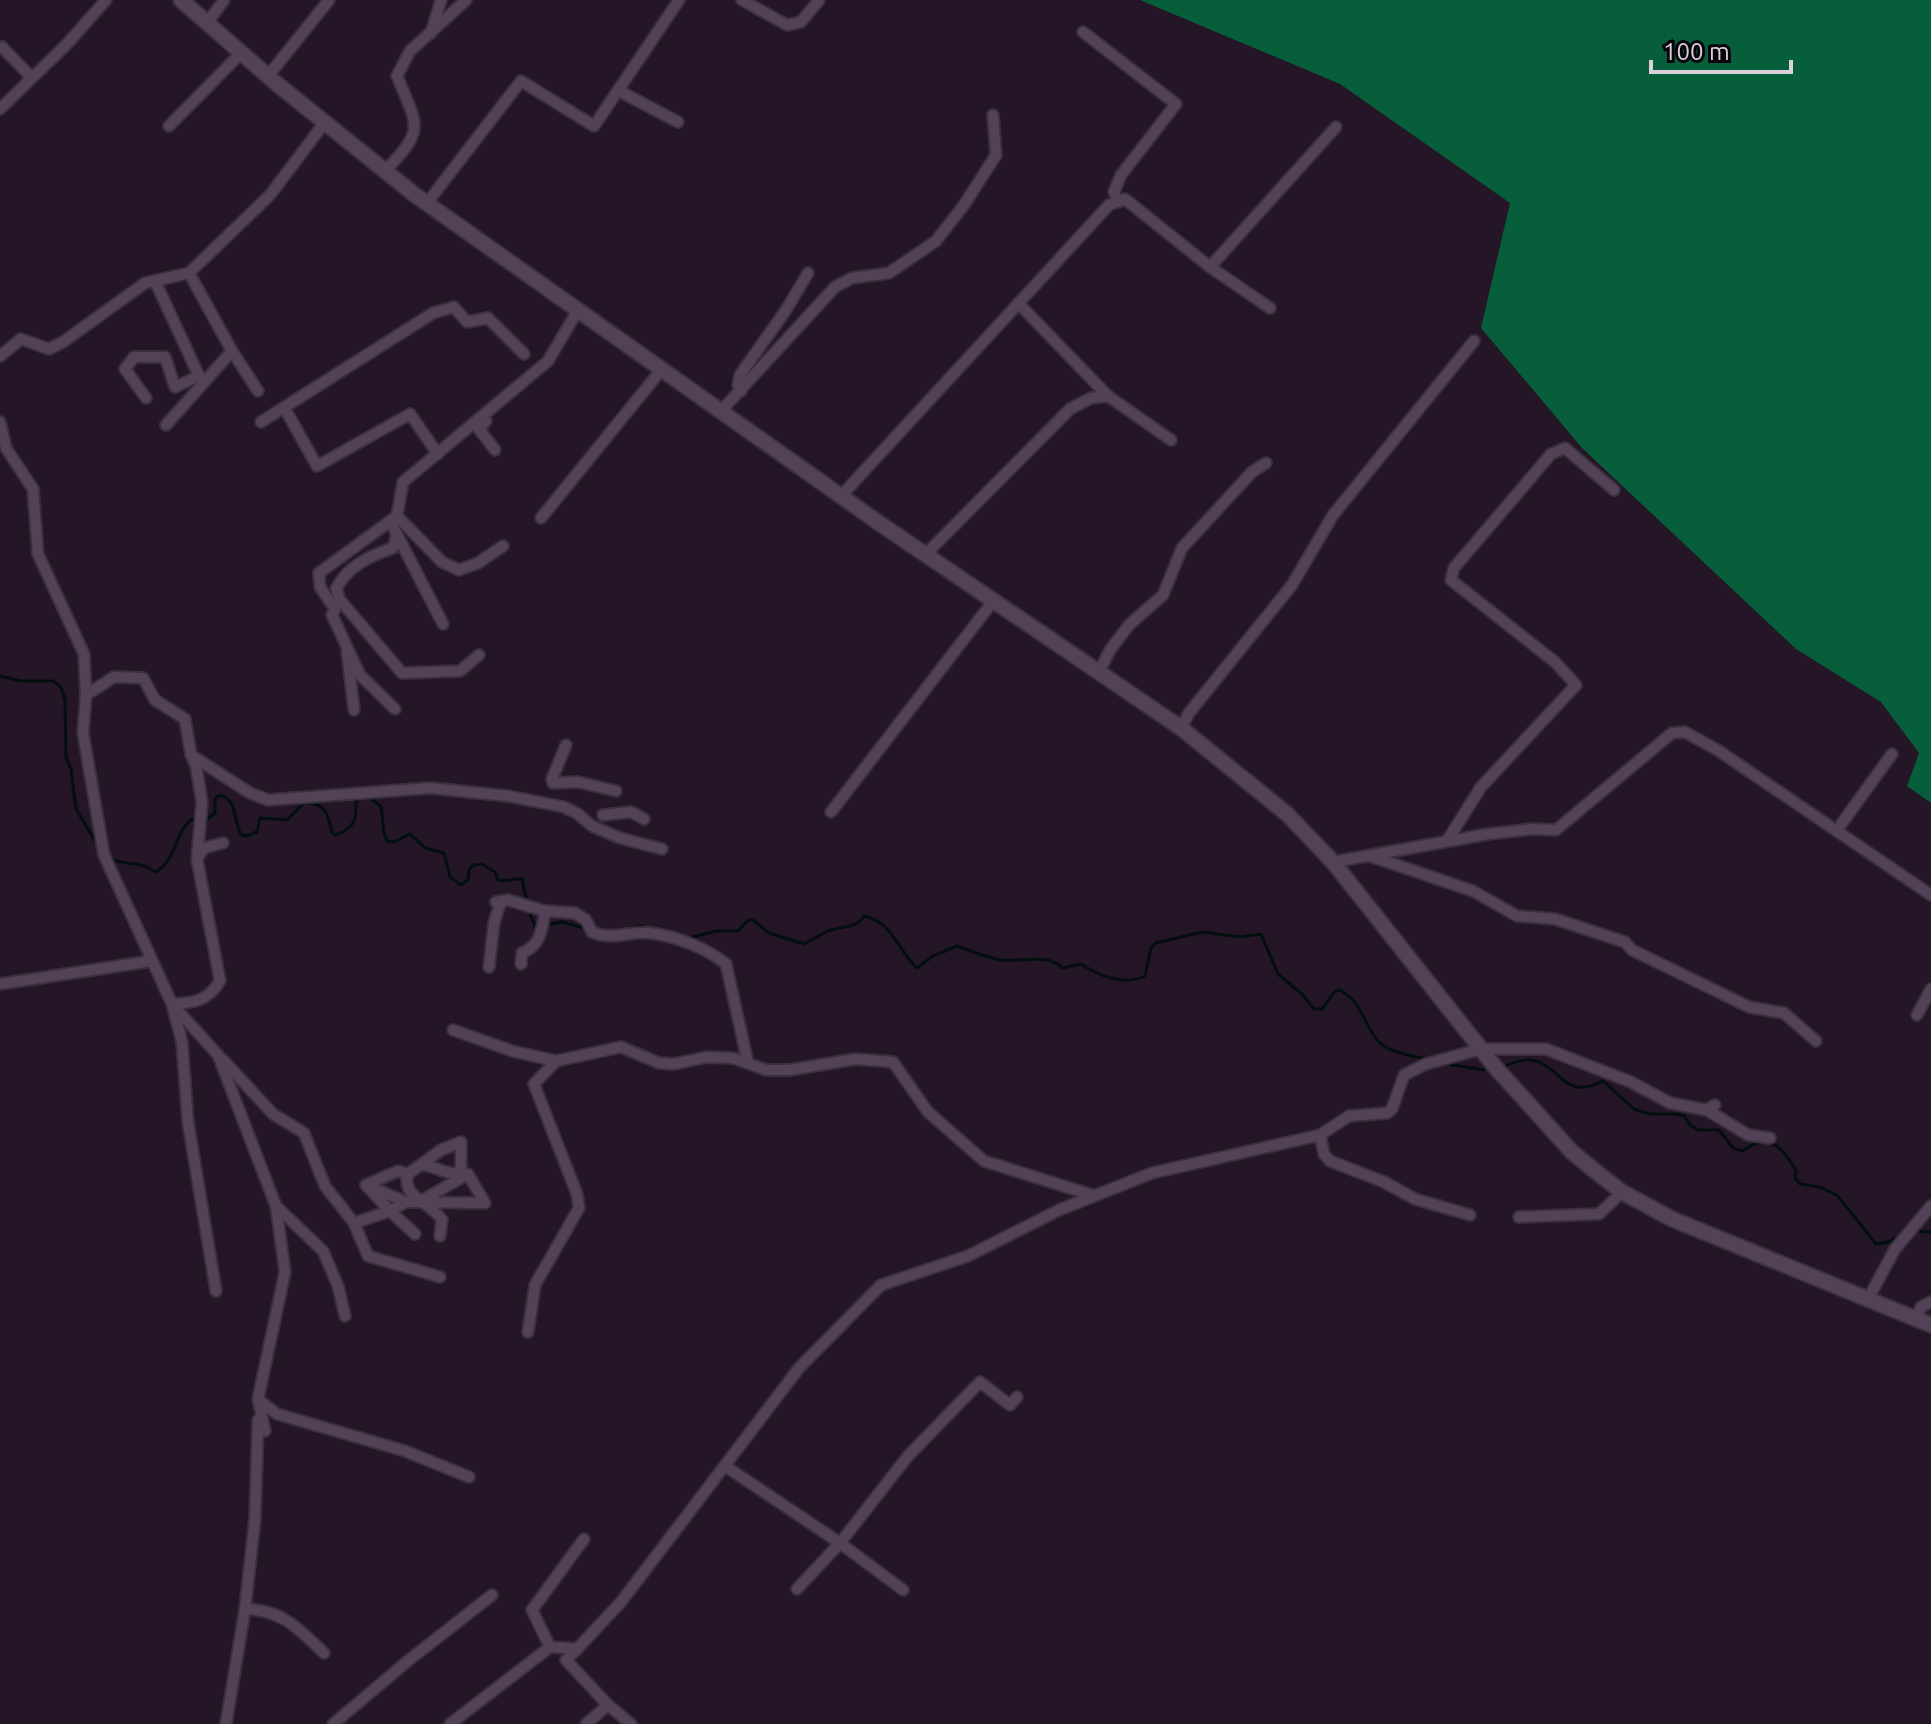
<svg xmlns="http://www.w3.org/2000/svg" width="1931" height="1724" font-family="Ubuntu,sans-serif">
<rect width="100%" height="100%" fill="#241527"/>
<polygon fill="#065f3a" points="1140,0 1931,0 1931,803 1907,786 1919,753 1881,702 1796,649 1582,448 1481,328 1510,203 1340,84"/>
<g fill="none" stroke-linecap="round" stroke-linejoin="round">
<g stroke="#030f0f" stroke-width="3">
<polyline points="0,676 21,681 53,681 61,687 65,700 66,757 71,769 76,809 99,847"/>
<path d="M204 822 215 813V799L218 796H224L232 804 240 834 246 836 257 832 260 818 287 820 304 803C326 802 328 815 332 832L335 835C354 829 357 820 356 801L365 795 381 806 384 833 387 841 394 842 410 834 425 848 444 853 450 877 461 885 468 880 469 870 473 865 482 864 495 872 498 880C507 882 514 878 522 879L527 902"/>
<path d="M109 858C124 866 143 861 155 872 177 861 174 832 192 819L198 821"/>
<polyline points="529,911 536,929"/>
<polyline points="550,924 563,922 587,929"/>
<polyline points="616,931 641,926 647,928"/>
<path d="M689 938 716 931H738L748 920H753L769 933 804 944C812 940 820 935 828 931 842 925 855 930 864 916 893 922 898 951 917 968L933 956 957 946C971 951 986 957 1000 960 1019 963 1048 952 1062 968L1081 964C1099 976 1124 986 1145 976L1151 948 1156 943 1202 932 1240 937 1261 934 1278 974 1302 994 1314 1009H1322L1335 991 1340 990C1365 1003 1365 1033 1384 1046 1396 1054 1415 1056 1429 1060"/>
<polyline points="1441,1063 1484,1070"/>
<path d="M1504 1067C1551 1042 1556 1092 1585 1087 1591 1087 1598 1083 1603 1081L1634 1109 1650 1114H1676L1684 1116 1690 1125 1698 1130H1719L1733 1148 1743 1151C1769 1130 1784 1149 1796 1171L1795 1178 1800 1184 1820 1187 1838 1196 1876 1244 1888 1242 1901 1235"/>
<polyline points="1915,1231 1931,1232"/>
</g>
<defs>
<g id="minor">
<polyline points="742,0 787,25 801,22 819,0"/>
<polyline points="207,23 224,0"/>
<polyline points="1083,32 1176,104 1121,175 1114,192 1118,202"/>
<polyline points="431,33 441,0"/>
<polyline points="0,48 2,47 32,78"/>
<polyline points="268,76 329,0"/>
<polyline points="619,91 678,122"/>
<polyline points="0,109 67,44 106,0"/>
<polyline points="169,126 241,53"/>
<path d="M385 171C426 128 418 128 397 76L410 51 466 0"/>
<polyline points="427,203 521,81 594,126 679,0"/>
<polyline points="1210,267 1270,308"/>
<polyline points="1018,303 1108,396 1171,440"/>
<polyline points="0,356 21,339 49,349 63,342 145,283 189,273"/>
<polyline points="258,391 232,351 189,273 270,195 325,122"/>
<polyline points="741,391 738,385 740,375 786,310 808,273"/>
<polyline points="146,398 125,369 134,357 165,357 175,387 199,376 155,281"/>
<polyline points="284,407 317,466 410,414 438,454"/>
<polyline points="721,411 835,287 852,278 889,273 936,241 964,205 996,155 993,115"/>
<polyline points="486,421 479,429 495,450"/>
<polyline points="0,422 6,448 33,489 38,554 84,654 86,695 83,733 104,855 172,1004 182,1042 188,1122 216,1291"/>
<polyline points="261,422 433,313 454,307 467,322 488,318 524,354"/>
<polyline points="166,425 232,351"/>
<polyline points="841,496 1109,205 1125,199 1210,267 1336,127"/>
<polyline points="397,516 442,562 459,570 478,563 503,546"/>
<polyline points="541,518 662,369"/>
<polyline points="390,521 443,624"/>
<path d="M397 534 393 548C369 556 347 567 336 589L340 600 402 673 460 671 479 655"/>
<polyline points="926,554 1070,409 1091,398 1108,396"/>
<polyline points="347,651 354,710"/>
<polyline points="1099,672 1110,650 1129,625 1163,595 1182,548 1252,472 1266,463"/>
<polyline points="86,695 114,677 143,678 155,700 185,719 191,755 250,793 268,800 430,788 508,796 564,807 578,814 592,826 620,838 662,849"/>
<polyline points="395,709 360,675 332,615 335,609 320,587 319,573 397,516 403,482 548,361 578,310"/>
<polyline points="1181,728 1189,713 1292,585 1333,515 1474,341"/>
<polyline points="566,745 552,779 553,783 578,782 616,791"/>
<path d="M191 755 196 766 202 802 197 859 220 981C208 1001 194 1003 172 1004L218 1055 276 1206 285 1272 258 1399 265 1431"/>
<polyline points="831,812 994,600"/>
<polyline points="603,815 631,812 644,819"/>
<polyline points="1837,830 1892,754"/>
<polyline points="1447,841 1481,787 1576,685 1555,662 1451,580 1454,568 1551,454 1565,448 1614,490"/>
<polyline points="1370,856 1473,891 1517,916 1555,919 1625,942 1632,950 1749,1007 1784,1013 1816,1041"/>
<polyline points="198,857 204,848 223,843"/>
<polyline points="1333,862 1488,834 1532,829 1556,830 1672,733 1685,732 1719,751 1931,895"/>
<path d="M496 902 508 900 545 911 575 913 586 920 592 932C612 941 629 931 649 933 674 935 708 949 726 964L748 1063"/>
<path d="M521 964 522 953C541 945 542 930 545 911"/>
<polyline points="489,967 494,923 501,901"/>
<polyline points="0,984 151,961"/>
<polyline points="1917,1015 1931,989"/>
<polyline points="453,1030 512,1051 556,1061 621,1047 659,1063 674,1064 707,1057 733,1058 766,1070 789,1070 856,1059 893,1062 928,1112 984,1161 1092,1195"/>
<polyline points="222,1059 273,1114 304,1133 325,1186 354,1223 368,1256 440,1277"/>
<polyline points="1707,1110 1748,1135 1770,1138"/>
<polyline points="1320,1135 1324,1154 1330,1161 1384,1182 1415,1199 1470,1215"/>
<path d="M408 1174C401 1198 432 1203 442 1220L440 1236"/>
<path d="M366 1185 398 1171 408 1174 441 1150 461 1142V1168L457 1173C444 1174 435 1166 422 1165"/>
<polygon points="366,1185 406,1202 390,1211"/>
<polyline points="406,1202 485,1203 468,1174 419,1202"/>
<polyline points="276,1206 323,1251 338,1286 345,1316"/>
<polyline points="1519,1217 1599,1214 1622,1192"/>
<polyline points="354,1223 390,1211 415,1234"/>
<polyline points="1867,1301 1895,1249 1931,1206"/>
<polyline points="1916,1319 1921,1307 1931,1302"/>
<polyline points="528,1332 535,1285 579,1208 577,1194 534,1084 556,1061"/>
<polyline points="258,1400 277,1414 405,1451 469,1477"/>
<polyline points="725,1466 840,1543 903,1590"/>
<polyline points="797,1589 840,1543 908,1456 980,1382 1010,1405 1017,1397"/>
<path d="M245 1609C282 1610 298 1628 324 1653"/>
<polyline points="550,1647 532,1610 584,1539"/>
<polyline points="577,1649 566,1660 608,1705"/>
<polyline points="226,1724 245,1609 255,1519 258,1420"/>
<polyline points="333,1724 409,1660 492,1595"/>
<polyline points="450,1724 550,1647 577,1649 621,1602 799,1368 881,1285 968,1256 1059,1210 1152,1173 1320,1135 1349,1116 1387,1113 1392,1109 1404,1075 1426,1064 1481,1049 1546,1049 1631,1082 1670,1103 1707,1110 1715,1105"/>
<polyline points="586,1724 608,1705 631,1724"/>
</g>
<polyline id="secondary" points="181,0 277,84 415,195 879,523 1181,728 1287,814 1333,862 1496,1068 1572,1152 1600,1175 1622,1192 1672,1219 1931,1325"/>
</defs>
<use href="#minor" stroke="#3a303d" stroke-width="14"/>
<use href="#secondary" stroke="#3a303d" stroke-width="18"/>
<use href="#minor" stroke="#534257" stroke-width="10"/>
<use href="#secondary" stroke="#534257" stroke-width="14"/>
</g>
<path d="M1651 60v12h140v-12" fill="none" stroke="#dbd1dd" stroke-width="4"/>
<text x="1663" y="60" font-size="24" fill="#dbd1dd" stroke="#09040b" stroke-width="6" paint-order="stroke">100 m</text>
</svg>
